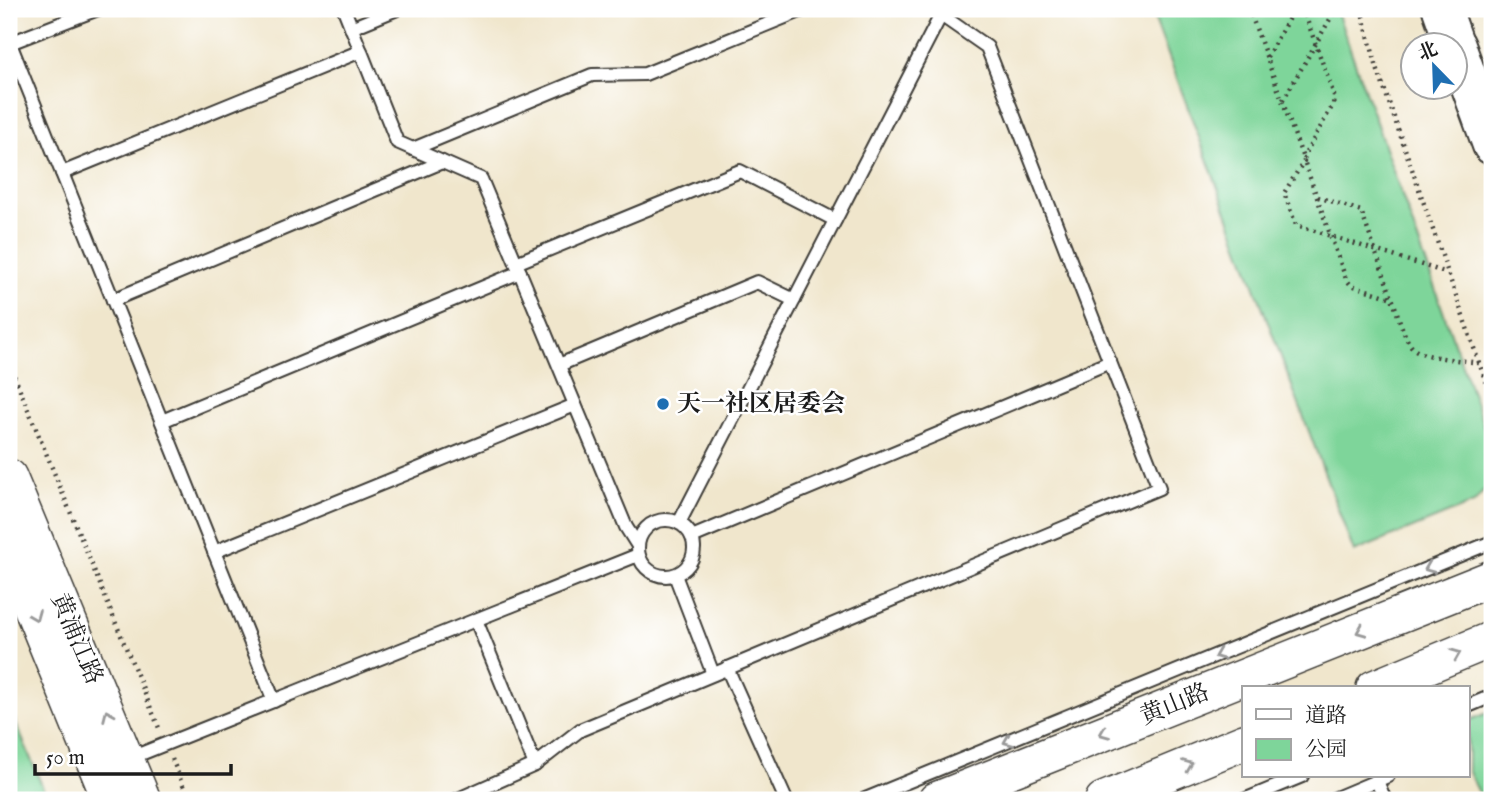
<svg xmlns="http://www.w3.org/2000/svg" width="1501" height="809" font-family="'IM FELL English','Noto Serif SC',serif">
<rect width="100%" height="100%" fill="#fff"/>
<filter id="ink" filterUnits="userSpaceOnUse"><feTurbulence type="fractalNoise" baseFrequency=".0143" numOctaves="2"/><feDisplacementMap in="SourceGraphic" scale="14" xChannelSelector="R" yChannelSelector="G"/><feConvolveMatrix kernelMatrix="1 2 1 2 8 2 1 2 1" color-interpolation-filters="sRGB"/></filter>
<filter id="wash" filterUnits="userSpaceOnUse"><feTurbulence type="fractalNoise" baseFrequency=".00686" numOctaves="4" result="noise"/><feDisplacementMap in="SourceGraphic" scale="28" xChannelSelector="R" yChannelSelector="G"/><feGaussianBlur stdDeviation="1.57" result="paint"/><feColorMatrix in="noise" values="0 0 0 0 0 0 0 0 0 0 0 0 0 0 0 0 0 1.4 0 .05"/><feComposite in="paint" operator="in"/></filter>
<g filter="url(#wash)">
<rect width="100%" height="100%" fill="#f0e6cc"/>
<g fill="#7ed59a" stroke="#4d785b" stroke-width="2">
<polygon points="1151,9 1336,9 1483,424 1492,460 1492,481 1474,503 1354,552"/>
<polygon points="9,707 48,800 9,800"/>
<polygon points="1492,711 1492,800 1482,800 1468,770 1468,721"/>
</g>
</g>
<g filter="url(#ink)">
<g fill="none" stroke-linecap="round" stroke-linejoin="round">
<defs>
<g id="lane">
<polyline points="344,9 397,142 481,179 626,527 638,546"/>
<polyline points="351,28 397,9"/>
<polyline points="9,41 274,701"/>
<polyline points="10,43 98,9"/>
<polyline points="413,149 592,75 645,74 805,9"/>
<polyline points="62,173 361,51"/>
<polyline points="516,263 740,171 835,220"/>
<polyline points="113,300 442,162"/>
<polyline points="559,365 757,282 794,300"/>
<polyline points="162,421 520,272"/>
<circle cx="666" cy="548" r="28"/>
<polyline points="679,523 944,9"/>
<polyline points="692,537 1110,362"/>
<polyline points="214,552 575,405"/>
<polyline points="675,575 713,674"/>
<polyline points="476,620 535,765"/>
<polyline points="727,668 786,800"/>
<polyline points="1468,706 1492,696"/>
<polyline points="128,759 638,555"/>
<polyline points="1377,781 1385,800"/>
<polyline points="456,800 535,765 580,730 1159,488 987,47 941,15"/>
<polyline points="863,800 1492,542"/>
<polyline points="1244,800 1302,776"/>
<polyline points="1331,800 1388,776"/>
</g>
<g id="secondary">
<polyline points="9,477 143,800"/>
<polyline points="9,553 110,800"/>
<polyline points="1374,688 1492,639"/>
<polyline points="936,800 1492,578"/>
<polyline points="1103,800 1244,742"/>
</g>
<g id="highway">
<polyline points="1442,9 1455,46"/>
<polyline points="1456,46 1492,145"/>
</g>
</defs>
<use href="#lane" stroke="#3c3a36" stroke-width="16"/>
<use href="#secondary" stroke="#3c3a36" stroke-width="38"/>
<use href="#highway" stroke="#3c3a36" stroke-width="42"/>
<g stroke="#3c3a36" stroke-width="4.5" stroke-dasharray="2 5" stroke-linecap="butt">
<polyline points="1249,9 1304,161 1284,193 1296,225 1447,273"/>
<path d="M1303 9 1334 95 1333 105 1305 154 1304 161 1346 279 1351 285 1392 298C1397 310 1404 341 1414 349 1425 358 1463 360 1479 363"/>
<polyline points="1361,9 1377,68 1492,400"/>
<polyline points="1267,57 1294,9"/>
<polyline points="1283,100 1336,9"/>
<polyline points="1318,197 1361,211 1392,298"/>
<polyline points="9,363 159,728"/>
<polyline points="172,759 189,800"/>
</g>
<use href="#lane" stroke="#fff" stroke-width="12"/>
<use href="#secondary" stroke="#fff" stroke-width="35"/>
<use href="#highway" stroke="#fff" stroke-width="38"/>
</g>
<defs><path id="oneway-chevron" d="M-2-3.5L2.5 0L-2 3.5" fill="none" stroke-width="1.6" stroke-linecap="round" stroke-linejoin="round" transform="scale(1.75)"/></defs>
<g stroke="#999">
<use href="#oneway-chevron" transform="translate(1429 568) rotate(158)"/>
<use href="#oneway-chevron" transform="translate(35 616) rotate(68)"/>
<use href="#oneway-chevron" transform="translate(1361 631) rotate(158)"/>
<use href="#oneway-chevron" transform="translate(1456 654) rotate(-22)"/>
<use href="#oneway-chevron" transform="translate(1219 655) rotate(158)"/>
<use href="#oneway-chevron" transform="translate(108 715) rotate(-113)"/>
<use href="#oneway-chevron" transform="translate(1104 733) rotate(158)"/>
<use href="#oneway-chevron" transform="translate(1008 741) rotate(158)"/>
<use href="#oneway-chevron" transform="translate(1188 765) rotate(-22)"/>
</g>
</g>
<circle fill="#1f6fb2" stroke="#fff" stroke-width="2.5" cx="663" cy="404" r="7"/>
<g text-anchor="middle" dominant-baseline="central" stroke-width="5" stroke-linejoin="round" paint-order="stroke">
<g font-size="24" font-weight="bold" fill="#1c1c1c" stroke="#fff" text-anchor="start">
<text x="677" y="404">天一社区居委会</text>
</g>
<g font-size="24" fill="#1c1c1c" stroke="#fff">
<text transform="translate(76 639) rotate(67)">黄浦江路</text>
<text transform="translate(1175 705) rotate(-22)">黄山路</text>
</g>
</g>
<rect width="1501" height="809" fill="none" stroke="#fff" stroke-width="35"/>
<rect x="1242" y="686" width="228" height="91" fill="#ffffff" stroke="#a4a4a4" stroke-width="2"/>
<rect x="1256" y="709" width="35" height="10" fill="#ffffff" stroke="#a4a4a4" stroke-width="2"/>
<text x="1305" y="722" font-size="21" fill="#1c1c1c">道路</text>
<rect x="1256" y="739" width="35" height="21" fill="#7ed59a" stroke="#a4a4a4" stroke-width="2"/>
<text x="1305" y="756" font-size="21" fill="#1c1c1c">公园</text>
<g transform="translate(1434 66) rotate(337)"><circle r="33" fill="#ffffff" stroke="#a4a4a4" stroke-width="2"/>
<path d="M0-5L12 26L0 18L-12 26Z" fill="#1f6fb2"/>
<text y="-10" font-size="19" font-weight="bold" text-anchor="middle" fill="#1c1c1c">北</text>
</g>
<path d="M35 764v10h196v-10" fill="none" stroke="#1c1c1c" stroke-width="3.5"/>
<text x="46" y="764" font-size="21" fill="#1c1c1c" stroke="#ffffff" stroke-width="5" paint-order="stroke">50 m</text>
</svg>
